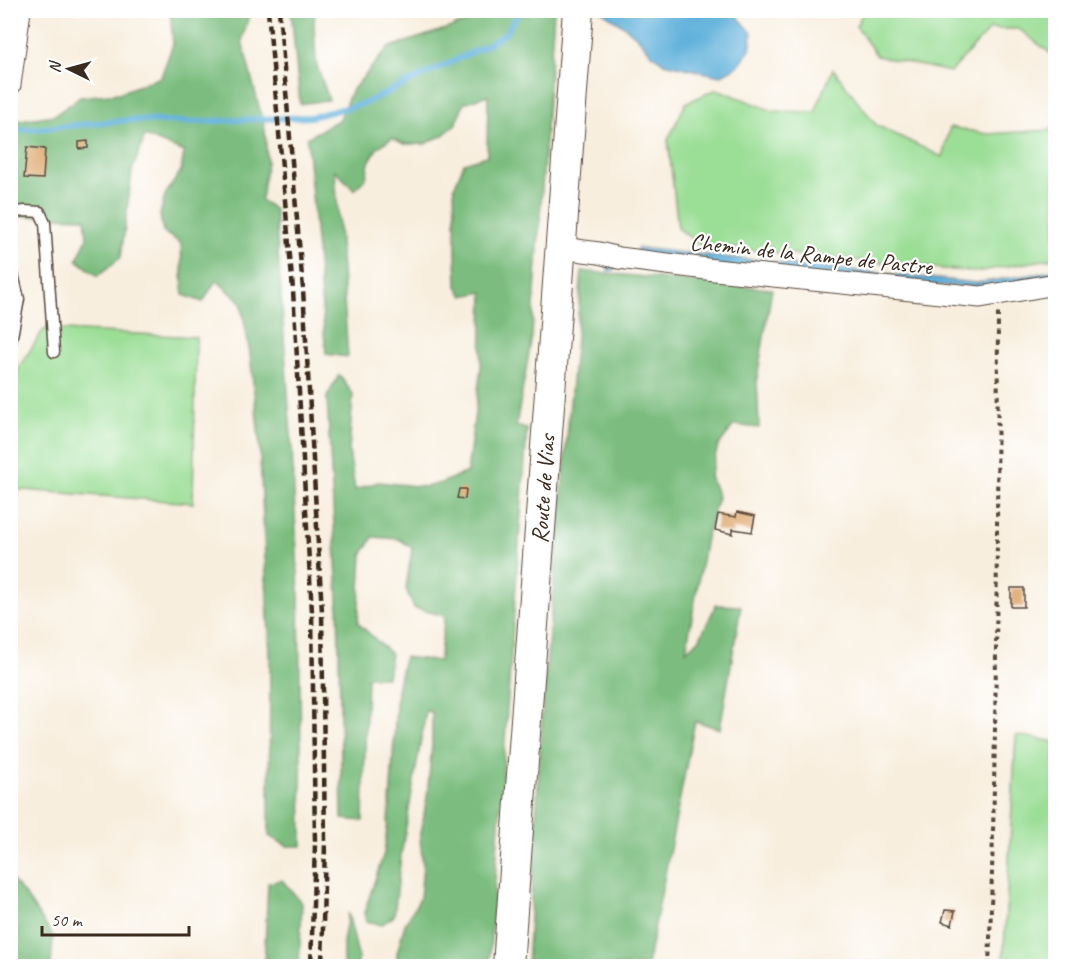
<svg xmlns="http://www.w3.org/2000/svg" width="1066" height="977" font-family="Caveat,sans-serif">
<rect width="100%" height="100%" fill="#fff"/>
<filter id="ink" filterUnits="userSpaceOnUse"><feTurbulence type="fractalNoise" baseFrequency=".0167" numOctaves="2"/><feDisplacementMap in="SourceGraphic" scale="12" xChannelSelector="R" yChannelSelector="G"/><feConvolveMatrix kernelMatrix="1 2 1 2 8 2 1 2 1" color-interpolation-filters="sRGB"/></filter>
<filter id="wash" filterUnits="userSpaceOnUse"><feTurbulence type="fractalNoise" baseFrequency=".008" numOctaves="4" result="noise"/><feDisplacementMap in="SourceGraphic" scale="24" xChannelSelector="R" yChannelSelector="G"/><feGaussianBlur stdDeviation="1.35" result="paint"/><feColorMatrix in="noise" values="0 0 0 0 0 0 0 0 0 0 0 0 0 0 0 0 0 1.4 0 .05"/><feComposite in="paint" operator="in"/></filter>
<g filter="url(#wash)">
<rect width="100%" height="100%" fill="#f8eede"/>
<g fill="#9bde96" stroke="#6b845a" stroke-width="1.5">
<polygon points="864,11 1055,11 1055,57 1019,29 990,29 950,72 877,56 856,26"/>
<polygon points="833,69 876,125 942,157 950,127 988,134 1051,130 1055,122 1055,258 975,272 700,245 678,228 668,140 686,103 717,89 773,111 815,112"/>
<polygon points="44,329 196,337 193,503 11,489 11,437 18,369"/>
<polygon points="1016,735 1055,742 1055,966 1003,966"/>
</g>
<g fill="#7cbd7f" stroke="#5c744e" stroke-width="1.5">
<polygon points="170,11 250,11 242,41 265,130 267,162 261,200 275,210 292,450 299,596 302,846 287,846 269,836 270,656 259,438 250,354 241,302 216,280 203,302 183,295 181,243 163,232 160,215 165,195 181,171 184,152 145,136 132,171 121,257 98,276 77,260 87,238 85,218 11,216 11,177 15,121 55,115 80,97 119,93 161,77 173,44"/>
<polygon points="291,11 315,11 314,25 316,63 329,100 300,104"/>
<polygon points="495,11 554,11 532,336 516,426 527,429 489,966 397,966 397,953 405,924 420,898 423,866 420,838 427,797 432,745 432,712 426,711 401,856 394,916 381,925 366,921 364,913 384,853 390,804 397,690 404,657 439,661 445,616 414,608 406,589 412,548 399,539 373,537 362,555 358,623 391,654 387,677 367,677 363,821 342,819 338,598 327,397 339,375 353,394 349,451 355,490 378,482 426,487 441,483 467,472 481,368 483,292 463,296 457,286 454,188 464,163 487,156 488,95 464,103 455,125 443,135 425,144 404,144 392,138 378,147 369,162 366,178 354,190 335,170 348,357 326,354 307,138 340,119 350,93 388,48 494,13"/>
<polygon points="582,271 772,289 757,379 759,428 734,425 718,446 710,476 718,497 706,538 686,651 699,640 716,605 741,606 720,729 695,721 647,966 527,966 543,701"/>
<polygon points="11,879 25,895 53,936 51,966 11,966"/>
<polygon points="282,880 302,903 299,966 264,966 268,883"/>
<polygon points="348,913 358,955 358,966 343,966 343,942"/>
</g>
<g fill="#60b1db" stroke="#4e6e7c" stroke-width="1.5">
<polygon points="601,11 733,11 752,33 750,50 738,66 720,76 664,63 652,54 638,38 624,26"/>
<polygon points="609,247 636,255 637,248 976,283 1036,274 1055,270 1056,282 1020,290 615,267 613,271 608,271"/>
</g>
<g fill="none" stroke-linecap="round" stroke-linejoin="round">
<polyline stroke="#60b1db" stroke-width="6" points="10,129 35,129 131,120 191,122 311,117 365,103 483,47 505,34 517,15 521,10"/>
</g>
<g id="blocks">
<g fill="#dba062">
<polygon points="88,141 88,148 79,149 79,142"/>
<polygon points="27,147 45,149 43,179 24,178"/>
<polygon points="459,489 466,489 465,499 457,498"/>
<polygon points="737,512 755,516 752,532 733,529 733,534 715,530 718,514 736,517"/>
<rect x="1011" y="588" width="13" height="19"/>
<polygon points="945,910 955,911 952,925 942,922"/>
</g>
</g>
</g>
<g filter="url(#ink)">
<use href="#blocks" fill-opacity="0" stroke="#57473b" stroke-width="1.5"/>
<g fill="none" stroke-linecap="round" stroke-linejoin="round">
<defs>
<g id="lane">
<polyline points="10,213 25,211 40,212 45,223 54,352"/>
<polyline points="10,262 19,299 10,347"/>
</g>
<g id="street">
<polyline points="10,85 20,10"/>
<polyline points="561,248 599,253 619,258 715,270 980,297 1056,284"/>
</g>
<polyline id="secondary" points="508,966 578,10"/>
</defs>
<use href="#lane" stroke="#57473b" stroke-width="13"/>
<use href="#street" stroke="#57473b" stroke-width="23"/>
<use href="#secondary" stroke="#57473b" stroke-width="32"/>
<path stroke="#57473b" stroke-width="4" stroke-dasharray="4.5 4.5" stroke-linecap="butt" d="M989 966C997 749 997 531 998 313"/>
<use href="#lane" stroke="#fff" stroke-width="10"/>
<use href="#street" stroke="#fff" stroke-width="21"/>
<use href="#secondary" stroke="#fff" stroke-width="30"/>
<g stroke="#3b2a1e" stroke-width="4.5" stroke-dasharray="9 4.5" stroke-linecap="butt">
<polyline points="268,10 293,290 312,612 315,844 311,966"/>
<polyline points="279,10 303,289 322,612 325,843 322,966"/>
</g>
</g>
</g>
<g text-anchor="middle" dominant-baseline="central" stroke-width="4.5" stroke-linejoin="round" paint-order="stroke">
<g font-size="24" fill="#3b2a1e" stroke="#fff">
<text transform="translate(811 254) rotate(6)">Chemin de la Rampe de Pastre</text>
<text transform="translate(543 489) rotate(-86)">Route de Vias</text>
</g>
</g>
<rect width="1066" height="977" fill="none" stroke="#fff" stroke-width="36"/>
<g transform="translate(69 69) rotate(275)" stroke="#ffffff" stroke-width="4.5" paint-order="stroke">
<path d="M0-4.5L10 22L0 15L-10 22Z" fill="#3b2a1e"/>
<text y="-9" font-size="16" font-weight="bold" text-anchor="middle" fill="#3b2a1e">N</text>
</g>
<path d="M42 926v9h147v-9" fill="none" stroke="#3b2a1e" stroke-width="3"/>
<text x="51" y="926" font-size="18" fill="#3b2a1e" stroke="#ffffff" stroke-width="4.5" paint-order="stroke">50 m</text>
</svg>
